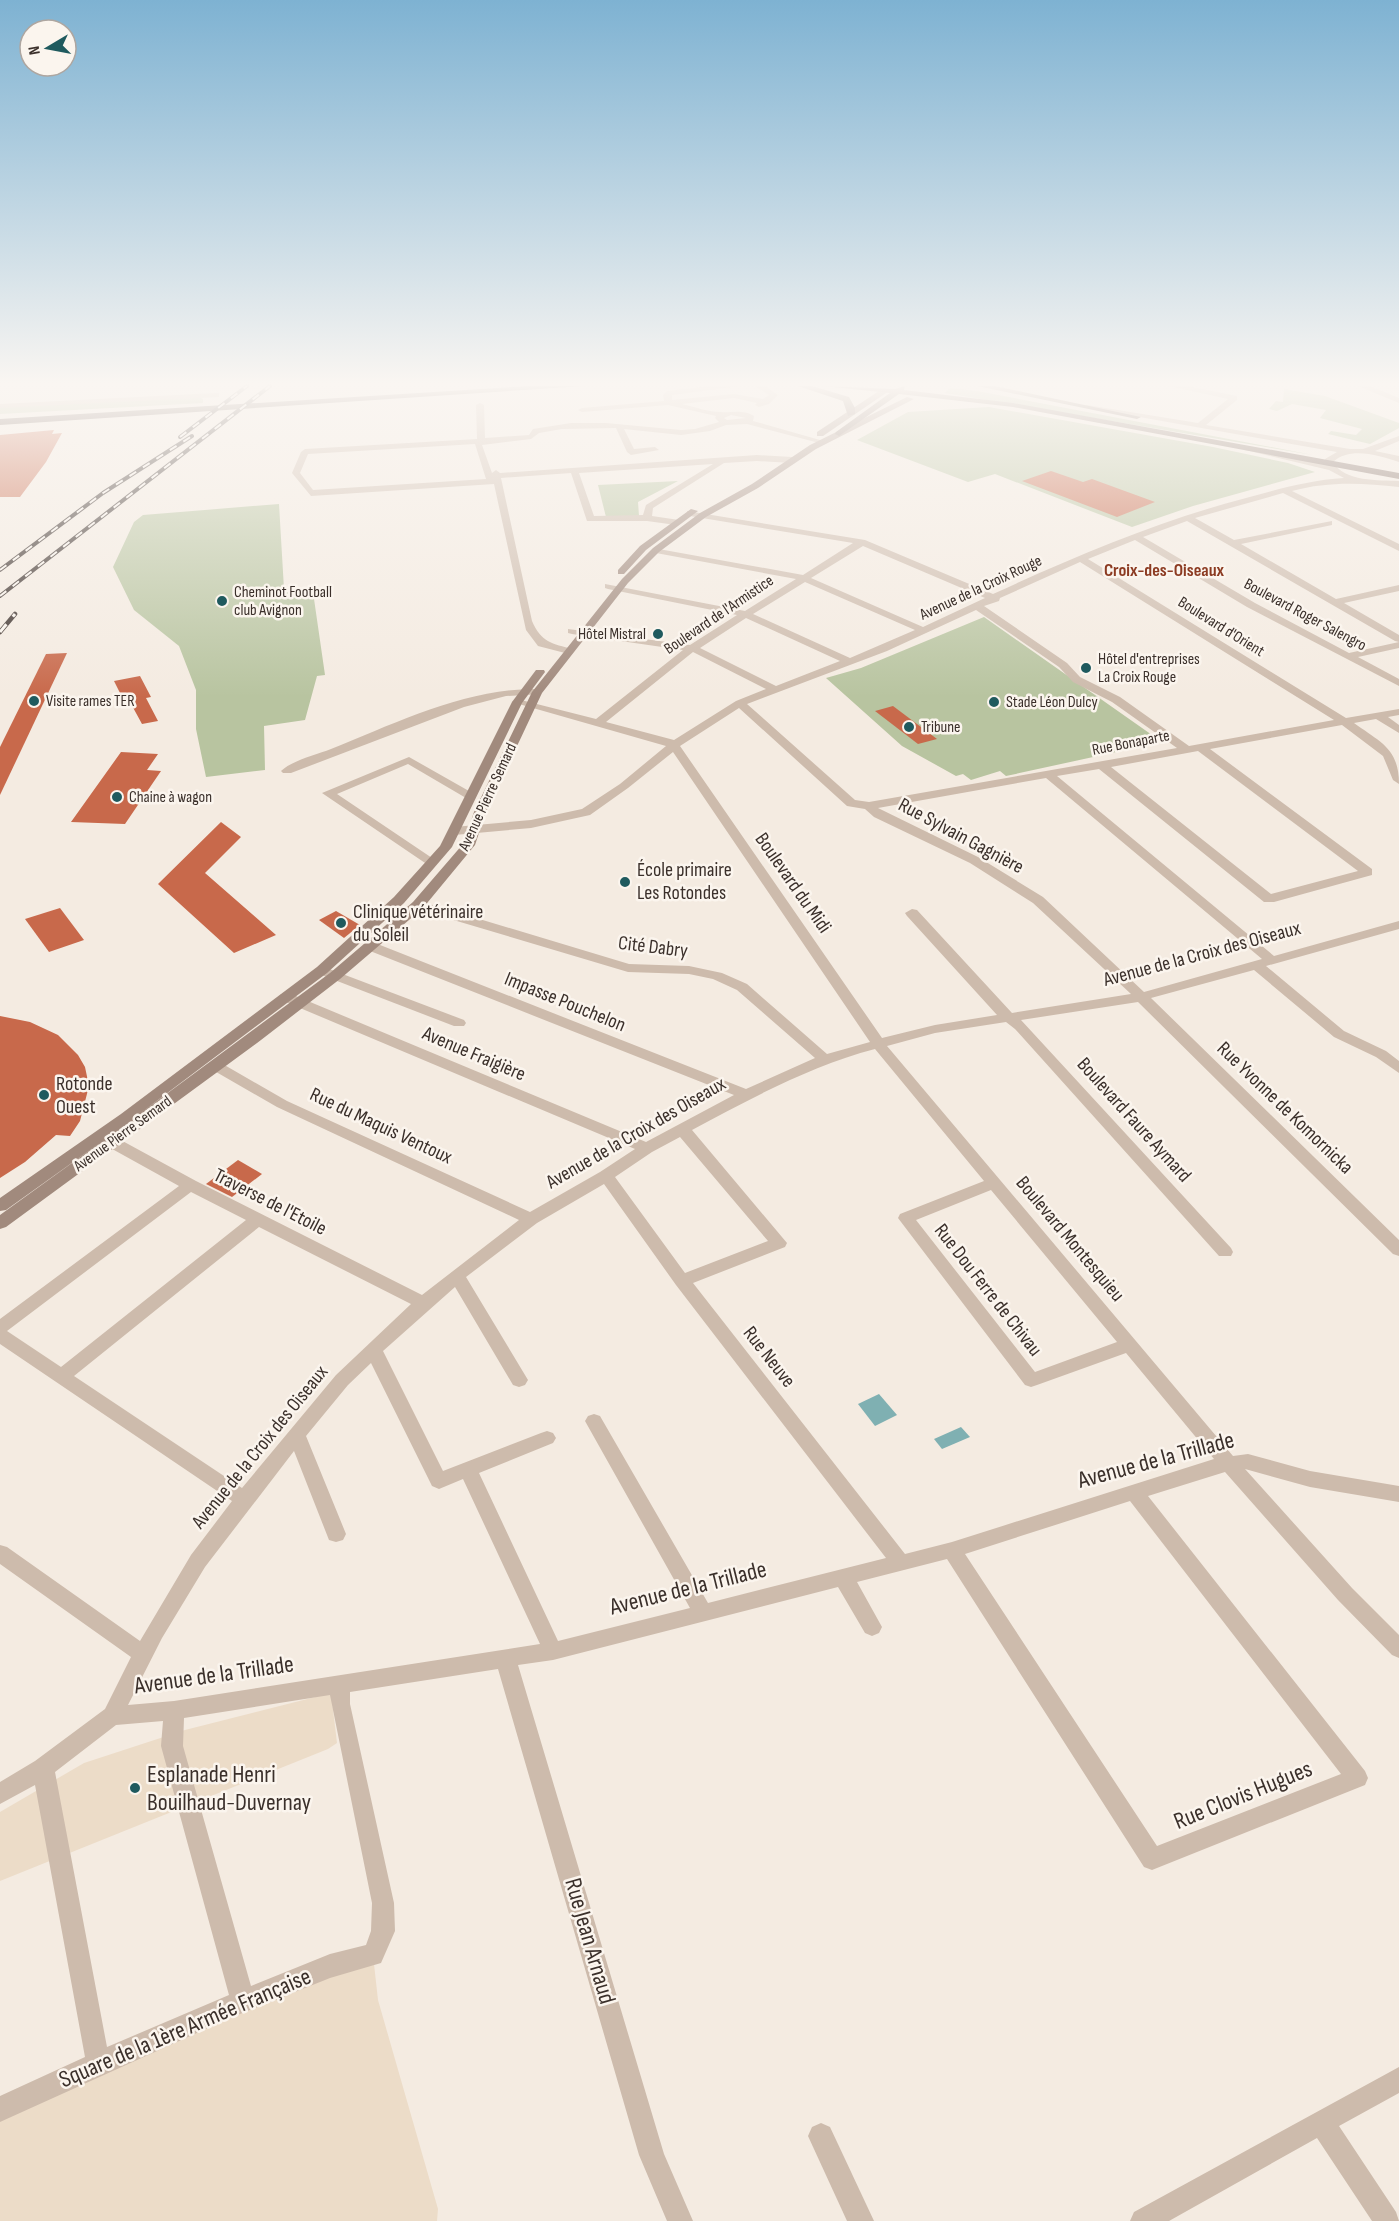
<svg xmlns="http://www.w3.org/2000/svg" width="1399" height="2221" font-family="'Sofia Sans Condensed',sans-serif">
<rect width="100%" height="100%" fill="#f4ebe1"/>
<g fill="#b8c4a0">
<polygon points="950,388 977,391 1313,455 945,393"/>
<polygon points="1284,389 1325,396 1399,423 1399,428 1370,444 1328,434 1331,431 1356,435 1362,429 1320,418 1326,410 1292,404 1277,411 1269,409 1276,401 1283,402"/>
<polygon points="199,397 203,399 203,403 0,414 0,407"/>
<polygon points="989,407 1213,447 1288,463 1315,472 1193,506 1132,527 995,474 968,482 857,440 908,412"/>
<polygon points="678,481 638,502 639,516 606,517 598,485"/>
<polygon points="279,504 284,589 313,592 325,675 317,676 305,720 264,726 265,770 206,777 196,729 196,690 179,646 134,610 113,567 134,522 143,515"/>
<polygon points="984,617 1162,742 1006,776 1000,771 971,780 963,774 956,776 902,746 826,678 861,668"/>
</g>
<g fill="#ecdcc8">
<polygon points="331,1693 337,1743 328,1749 0,1881 0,1812 84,1763 185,1730"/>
<polygon points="373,1955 378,2000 438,2209 437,2221 0,2221 0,2109"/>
</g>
<g fill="#7fb0b2">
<polygon points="879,1394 897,1415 875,1426 858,1404"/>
<polygon points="961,1427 970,1437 942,1449 934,1439"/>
</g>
<g fill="#c8694b">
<polygon points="54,430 52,434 62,433 46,462 20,497 0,497 0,435"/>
<polygon points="1051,471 1083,482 1092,479 1155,502 1117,517 1022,481"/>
<polygon points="67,653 0,795 0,747 46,654"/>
<polygon points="140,676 151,697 146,698 158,721 142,724 130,702 125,703 114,681"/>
<polygon points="893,706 937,739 918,744 875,711"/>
<polygon points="121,752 158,754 147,770 161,771 125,824 71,822"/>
<polygon points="221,822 241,837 205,873 276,935 234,953 158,884"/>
<polygon points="60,908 84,940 49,952 25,919"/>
<polygon points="336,911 360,925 344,938 319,920"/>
<polygon points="0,1016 30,1022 58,1035 78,1055 85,1067 89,1086 80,1121 70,1136 56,1135 25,1162 0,1178"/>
<polygon points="238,1160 262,1174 232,1197 206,1184"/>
</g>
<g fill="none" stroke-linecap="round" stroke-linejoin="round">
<g fill="#cdbbac" fill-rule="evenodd">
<path d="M710 386H740L672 395V400L734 394 763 399 769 395 755 386H765L778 395 769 404 759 407 755 405 757 403 734 398 682 404C695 407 708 412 721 412 733 413 742 409 754 416L753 421 827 442 823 444 747 424 726 425 710 431 681 435 624 429 634 449 655 447 659 450 631 455 627 452 616 428 562 429 539 433 531 439 482 445 492 473 496 470 500 473 757 455 792 457 796 460 792 463 757 461 724 463 653 508 652 516 679 520V524L676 525 647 521H587L571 473 501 478 532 621C541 642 552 644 573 649V653L569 654 538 646 526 630 494 484 311 496 292 473 301 452 305 449 477 439 476 405 480 403 484 405 485 438 529 435 533 429 571 423H606L681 430 695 429 719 422 715 418 716 416 668 405 582 412 578 410 582 408 664 401 663 395 667 391ZM731 415 746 418 727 420 724 418ZM475 444 486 479 313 490 300 473 308 454ZM713 464 646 505 643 515 594 516 579 473Z"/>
<path d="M1169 386H1187L1237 396V400L1206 425 1350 449H1363L1399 436V441L1375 451 1399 456V462C1379 456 1351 446 1333 462 1344 482 1379 480 1399 481V487C1363 483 1328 481 1292 491L1399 544V551L1283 493 1195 518 1234 540 1332 521V525L1241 544 1336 599 1399 585V591L1344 603 1399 635V648L1358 657 1399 679V686L1247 607 1135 540 1088 559 1346 718 1399 709V715L1388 717 1399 725V733L1376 719 1354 723C1380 742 1399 748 1399 784L1393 780 1383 756 1342 725 1210 749 1372 869V875L1274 902H1264L1099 769 1057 776 1274 956 1399 921V929L1266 966 1344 1031 1386 1051 1399 1061V1073L1376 1057 1334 1037 1254 970 1151 998 1399 1240V1256L1393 1254 1138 1002 1021 1020 1231 1248 1233 1252 1231 1256H1219L1015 1029 1006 1022 935 1033 887 1046 1233 1456 1248 1454 1310 1471 1399 1486V1502L1310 1487 1245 1469 1352 1588 1399 1635V1658L1392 1655 1338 1600 1225 1472 1148 1496 1365 1771 1368 1778 1365 1785 1152 1870 1144 1867 947 1559 857 1582 882 1627 879 1633 872 1636 865 1633 838 1587 553 1660 518 1665 664 2154 693 2221H667L639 2155 498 1669 350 1692V1704L394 1903 395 1931 381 1963 330 1978 230 2018 0 2122V2096L85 2057 35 1785 0 1804V1782L35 1761 105 1709 131 1657 0 1564V1545L7 1547 140 1641 191 1555 232 1501 0 1344V1319L179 1186 96 1140 93 1136 96 1132H106L196 1181 422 1295 519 1220 277 1107 211 1069 209 1066 211 1063H221L287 1101 530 1212 600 1172 635 1149 281 1000 279 997 281 994H291L646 1142 734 1095 365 949 363 946 365 943H375L746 1089 815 1058 737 990 713 979 689 974 628 972 413 908 412 905 413 902H423L629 964 689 966 722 973 747 984 827 1054 870 1042 673 752 628 788 590 815 531 828 454 835 448 831 454 827 531 820 582 809 620 784 666 746 512 702 517 699 596 719 683 650 572 634 568 633V629L690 645 737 615 608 589 605 588V584L745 611 796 579 656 553 653 552V548L803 575 853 543 690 516 687 515V511L865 540 993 594C1076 556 1158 521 1246 498 1279 489 1310 480 1344 478L1329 470 1245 450 1249 447 1326 464 1325 459 1337 452 1083 407 1087 405 1198 423 1228 399ZM1187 521 1395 641 1399 642 1349 653 1255 603 1143 537ZM863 546 985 598 923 627 811 578ZM1080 562 1334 720 1189 746 1120 697 1080 677 1067 663 984 606 999 601 1000 598ZM805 582 915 630 850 658 753 614ZM976 610 1059 667 1073 682 1112 702 1177 748 869 802 855 800 747 704 887 651ZM746 618 840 661 776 686 700 648ZM693 652 766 689 736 701 674 740 606 722ZM739 708 847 806 865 809 874 817 970 863 1033 903 1131 994 1012 1013 917 910 912 909 905 913 907 916 997 1015 935 1025 882 1038 680 746ZM1198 751 1358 871 1271 894 1111 767ZM1046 778 1262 959 1144 992 1043 897 978 857 878 808ZM875 1049 984 1181 900 1214 898 1218 1025 1385 1031 1387 1037 1385 1126 1353 1214 1459 952 1542 905 1554 693 1283 785 1247 787 1243 692 1130C750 1099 810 1066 875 1049ZM680 1137 768 1241 685 1273 615 1177 652 1152ZM604 1184 676 1285 886 1558 708 1603 600 1416 594 1414 588 1416 585 1421 690 1608 558 1641 479 1473 553 1443 556 1438 553 1433 547 1431 541 1433 443 1471 383 1351 455 1287 513 1385 519 1387 525 1385 528 1380 525 1375 466 1277 537 1223ZM991 1190 1117 1342 1035 1372 916 1220ZM191 1192 246 1220 61 1367 7 1331ZM259 1227 411 1304 336 1375 242 1488 74 1376ZM371 1363 432 1486 439 1489 463 1479 540 1644 174 1701 128 1705 162 1638 205 1567 294 1451 329 1540 336 1542 343 1540 346 1534 306 1436 348 1385ZM1130 1501 1341 1774 1157 1846 965 1554ZM330 1695 372 1903 371 1931 366 1945 330 1954 251 1986 183 1746 184 1718ZM163 1721 161 1746 229 1995 107 2047 55 1772 116 1725Z"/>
<polygon points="1358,386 1370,386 1399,398 1399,403"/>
<polygon points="216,393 219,393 219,397 0,408 0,404"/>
<path d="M537 689 542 692 541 694 506 696 464 707 291 773H283L281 771C293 760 316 755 331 749 396 723 466 688 537 689Z"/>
<polygon points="409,757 476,795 470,799 466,798 408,764 337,794 435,860 437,863 431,867 322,793"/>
<polygon points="324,967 464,1020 466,1023 464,1026 454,1026 319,974 317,971 319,968"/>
<polygon points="1399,2067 1399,2093 1339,2126 1396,2212 1399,2221 1372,2221 1317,2138 1169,2221 1130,2221 1134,2212"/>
<polygon points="821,2123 830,2127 874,2221 847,2221 808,2136 812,2127"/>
</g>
<g fill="#a18a7d" fill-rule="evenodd">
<polygon points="882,389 889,391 823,436 817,436 817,432"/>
<polygon points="907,397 914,399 816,449 758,488 706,517 659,552 628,583 542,693 486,812 475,845 423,908 340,979 261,1040 6,1227 0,1229 0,1215 108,1137 6,1210 0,1211 0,1198 121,1114 317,967 394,897 440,846 512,702 536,670 544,670 545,672 522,703 452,847 404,903 327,973 138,1115 330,973 413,902 463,844 474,812 532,692 622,579 653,548 700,513 752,484 810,445"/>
<polygon points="691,509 698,511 646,550 624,574 618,574 618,570 640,546"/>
</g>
<g fill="#7d675c" fill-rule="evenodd">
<polygon points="798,386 812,386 849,397 855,408 855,414 848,416 843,401"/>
<polygon points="823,386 895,389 905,386 904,390 1013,403 1399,473 1399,479 1013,407 899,394 839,436 835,434 836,432 890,393"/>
<polygon points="977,386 995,386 1141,417 1137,419"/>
</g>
<polygon fill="#5c4a42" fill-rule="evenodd" points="528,386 584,386 0,425 0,419"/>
<defs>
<g id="rail-far1">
<polyline points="180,437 247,386"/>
<polyline points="0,570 103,493 192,436"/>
<polyline points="0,596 270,386"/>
</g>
<polyline id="rail" points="0,632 15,614"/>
</defs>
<use href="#rail-far1" stroke="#3b302b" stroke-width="4"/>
<use href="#rail" stroke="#3b302b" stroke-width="4.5"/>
<use href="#rail-far1" stroke="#fbf5ee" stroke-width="2" stroke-dasharray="8" stroke-linecap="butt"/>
<use href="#rail" stroke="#fbf5ee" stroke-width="3" stroke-dasharray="10" stroke-linecap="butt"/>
</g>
<linearGradient id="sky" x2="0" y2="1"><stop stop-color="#7eb2d2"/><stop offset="0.55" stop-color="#faf6f2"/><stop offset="1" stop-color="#faf6f2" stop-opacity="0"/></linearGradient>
<rect width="1399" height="697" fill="url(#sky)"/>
<g fill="#1f5a5e" stroke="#fbf5ee" stroke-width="2">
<circle cx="222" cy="601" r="6"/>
<circle cx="658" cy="634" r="6"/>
<circle cx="1086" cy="668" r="6"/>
<circle cx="34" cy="701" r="6"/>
<circle cx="994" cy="702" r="6"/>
<circle cx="909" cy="727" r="6"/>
<circle cx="117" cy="797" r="6"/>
<circle cx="625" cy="882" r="6"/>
<circle cx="341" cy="923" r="6"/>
<circle cx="44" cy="1095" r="6"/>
<circle cx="135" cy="1788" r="6"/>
</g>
<g text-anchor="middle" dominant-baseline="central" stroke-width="5" stroke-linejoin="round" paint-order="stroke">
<g font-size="16" fill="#3b302b" stroke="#fbf5ee">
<text transform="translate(981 588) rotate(-25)">Avenue de la Croix Rouge</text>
<text transform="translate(719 615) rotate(-34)">Boulevard de l'Armistice</text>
<text transform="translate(1305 615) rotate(28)">Boulevard Roger Salengro</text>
<text transform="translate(1221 627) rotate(32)">Boulevard d'Orient</text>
<text transform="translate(1131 743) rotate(-11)">Rue Bonaparte</text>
<text transform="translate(488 797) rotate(-65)">Avenue Pierre Semard</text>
<text transform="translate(123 1134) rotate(-36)">Avenue Pierre Semard</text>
</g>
<g font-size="16" fill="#3b302b" stroke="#fbf5ee" text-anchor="start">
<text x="234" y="592">Cheminot Football<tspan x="234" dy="18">club Avignon</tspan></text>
<text x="646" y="634" text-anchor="end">Hôtel Mistral</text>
<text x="1098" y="659">Hôtel d'entreprises<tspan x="1098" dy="18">La Croix Rouge</tspan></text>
<text x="46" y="701">Visite rames TER</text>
<text x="1006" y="702">Stade Léon Dulcy</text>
<text x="921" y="727">Tribune</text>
<text x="129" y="797">Chaine à wagon</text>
</g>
<g font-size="18" font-weight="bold" fill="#8c3b22" stroke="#fbf5ee">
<text x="1164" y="570">Croix-des-Oiseaux</text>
</g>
<g font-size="20" fill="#3b302b" stroke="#fbf5ee">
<text transform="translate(961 836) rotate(28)">Rue Sylvain Gagnière</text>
<text transform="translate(793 883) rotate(55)">Boulevard du Midi</text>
<text transform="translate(653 947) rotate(7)">Cité Dabry</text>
<text transform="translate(1202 954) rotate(-15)">Avenue de la Croix des Oiseaux</text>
<text transform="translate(565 1002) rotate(22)">Impasse Pouchelon</text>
<text transform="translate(474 1054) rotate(23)">Avenue Fraigière</text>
<text transform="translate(1285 1108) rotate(44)">Rue Yvonne de Komornicka</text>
<text transform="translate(1134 1120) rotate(48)">Boulevard Faure Aymard</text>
<text transform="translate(381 1126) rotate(25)">Rue du Maquis Ventoux</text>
<text transform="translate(636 1133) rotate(-30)">Avenue de la Croix des Oiseaux</text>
<text transform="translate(270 1202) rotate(27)">Traverse de l'Etoile</text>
<text transform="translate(1070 1239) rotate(50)">Boulevard Montesquieu</text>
<text transform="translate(988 1290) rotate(52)">Rue Dou Ferre de Chivau</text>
<text transform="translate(769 1357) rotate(52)">Rue Neuve</text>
<text transform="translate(260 1447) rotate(-51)">Avenue de la Croix des Oiseaux</text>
</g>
<g font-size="20" fill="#3b302b" stroke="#fbf5ee" text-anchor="start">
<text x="637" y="870">École primaire<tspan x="637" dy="23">Les Rotondes</tspan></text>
<text x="353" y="912">Clinique vétérinaire<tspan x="353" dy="23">du Soleil</tspan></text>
<text x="56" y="1084">Rotonde<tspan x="56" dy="23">Ouest</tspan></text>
</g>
<g font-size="24" fill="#3b302b" stroke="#fbf5ee">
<text transform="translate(1156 1460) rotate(-15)">Avenue de la Trillade</text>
<text transform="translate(688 1588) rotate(-14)">Avenue de la Trillade</text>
<text transform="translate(214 1675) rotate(-8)">Avenue de la Trillade</text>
<text transform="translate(1243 1795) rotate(-22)">Rue Clovis Hugues</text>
<text transform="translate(590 1941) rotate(74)">Rue Jean Arnaud</text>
<text transform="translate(185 2028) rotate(-23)">Square de la 1ère Armée Française</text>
</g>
<g font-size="24" fill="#3b302b" stroke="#fbf5ee" text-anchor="start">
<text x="147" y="1774">Esplanade Henri<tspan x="147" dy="28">Bouilhaud-Duvernay</tspan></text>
</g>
</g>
<g transform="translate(48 48) rotate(260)"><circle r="28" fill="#fbf5ee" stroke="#aea6a0" stroke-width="1.5"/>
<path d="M0-4.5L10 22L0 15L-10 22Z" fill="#1f5a5e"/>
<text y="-9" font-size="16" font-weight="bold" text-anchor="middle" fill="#3b302b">N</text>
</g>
</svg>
